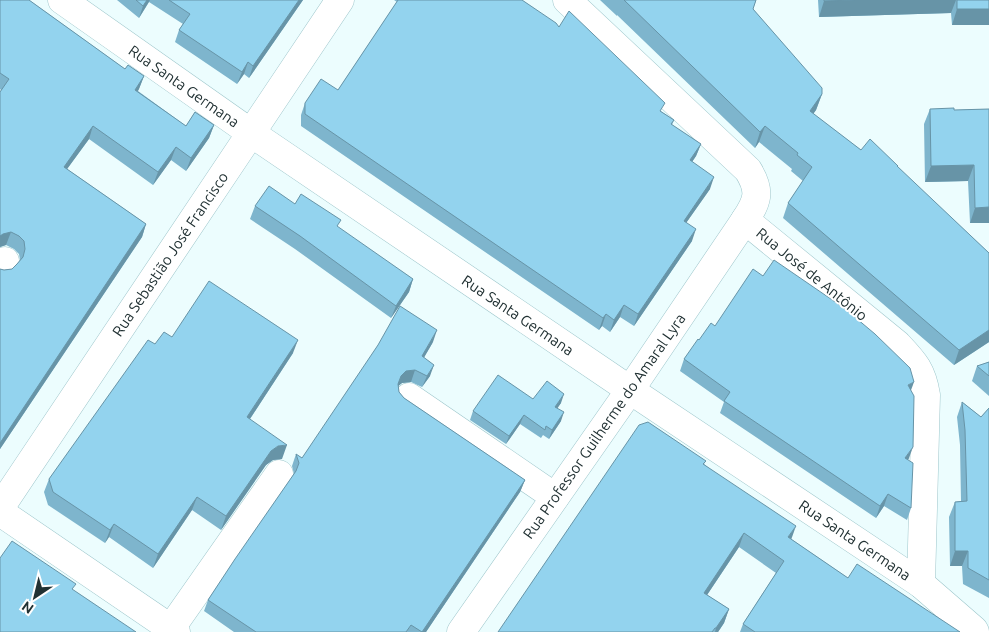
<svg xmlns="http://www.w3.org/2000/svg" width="989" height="632" font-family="Ubuntu,sans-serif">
<rect width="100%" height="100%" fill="#ecfdfe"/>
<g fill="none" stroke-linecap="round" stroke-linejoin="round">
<defs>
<g id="minor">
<polyline points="62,0 251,133 630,390 921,584 974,630 975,632"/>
<path d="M567 0 748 170C761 191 758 201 745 220L897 344C914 362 922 370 926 395L921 584"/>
<polyline points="0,268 5,261"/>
<polyline points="409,397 555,497"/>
<polyline points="0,508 340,0"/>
<polyline points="0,512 176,632"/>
<polyline points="171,628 279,474"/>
<polyline points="461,632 630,390 745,220"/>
</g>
</defs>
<use href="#minor" stroke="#9dc6cb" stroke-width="29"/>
<use href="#minor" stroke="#fff" stroke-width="28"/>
</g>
<g fill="#7eb5cd">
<polygon points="0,0 29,0 125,69 128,65 144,76 138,91 186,126 195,112 214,125 209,138 186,171 171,160 153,185 89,139 67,169 146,224 142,237 0,449 0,269 4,270 12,269 17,264 20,260 19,254 14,249 6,245 0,247 0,92 1,90 0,89"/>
<polygon points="117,0 303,0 249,78 244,74 237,84 175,42 179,30 183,24 149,2 139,18"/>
<polygon points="394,0 522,0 559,27 662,112 674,120 672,125 701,144 696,156 692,162 710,189 686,223 692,241 634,326 620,317 610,332 602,326 599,330 301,126 301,115 305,103 338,90 397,2"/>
<polygon points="600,0 756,0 753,9 822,94 816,110 813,114 861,150 898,166 898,168 989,253 989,342 954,365 783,218 788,203 803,181 791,171 792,169 759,142 755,148 617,15 617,16"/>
<polygon points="818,0 989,0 989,25 952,25 951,13 819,17"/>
<polygon points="930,109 954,110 989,109 989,223 970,223 968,181 925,182 924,124"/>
<polygon points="295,204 413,279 409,292 391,318 295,249 250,219 255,206"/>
<polygon points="715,326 909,458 908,460 911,508 907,520 884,506 876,518 720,413 724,402 680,371 684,359 699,340"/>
<polygon points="172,337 293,353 250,419 282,459 273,460 266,465 221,530 192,510 153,568 109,537 105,543 48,505 44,492 49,479 155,344"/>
<polygon points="433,342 424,357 430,376 422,387 411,382 402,383 398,386 399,392 404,398 525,480 520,492 426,632 234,632 204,611 208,600 294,474 292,466 296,454 302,458"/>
<polygon points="989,362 989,396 972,381 977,366"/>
<polygon points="533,399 561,403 557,408 561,421 549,439 543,435 541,438 520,424 506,444 470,420 473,411"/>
<polygon points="962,402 981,417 989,408 989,598 963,584 962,566 950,566 949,517 955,502 961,501 960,445 957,417"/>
<polygon points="706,461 704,464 791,539 848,578 960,632 740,632 743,624 776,573 739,547 707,595 729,609 724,623 718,632 498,632"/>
</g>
<g fill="#6794a7">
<polygon points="147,0 150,0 139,18 143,6"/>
<polygon points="299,0 303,0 249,78 253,66"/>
<polygon points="855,0 956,0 951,13 819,17 824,1"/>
<polygon points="957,9 989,9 989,25 952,25"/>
<polygon points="248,62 244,74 237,84 242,72"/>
<polygon points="144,76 139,89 130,103 135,90"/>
<polygon points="822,94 816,110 804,127 810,111"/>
<polygon points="214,125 209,138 186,171 191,158"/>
<polygon points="93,126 89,139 59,180 64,167"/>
<polygon points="765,126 759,142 755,148 760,132"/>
<polygon points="701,144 696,156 685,172 690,160"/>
<polygon points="176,147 171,160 153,185 158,172"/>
<polygon points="974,165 968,181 925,182 931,166"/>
<polygon points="714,177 710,189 679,233 684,221"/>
<polygon points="989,207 989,223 970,223 975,208"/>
<polygon points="146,224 142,237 0,449 0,443"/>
<polygon points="696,229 692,241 634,326 638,314"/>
<polygon points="11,232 6,245 0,247 0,236 3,234"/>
<polygon points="413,279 409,292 391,318 396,306"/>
<polygon points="624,305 620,317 610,332 614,320"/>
<polygon points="606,314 602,326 599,330 603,318"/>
<polygon points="437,330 433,342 418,368 422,356"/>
<polygon points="989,330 989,342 954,365 959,350"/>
<polygon points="298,340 293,353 242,431 247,417"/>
<polygon points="434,365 430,376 422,387 427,376"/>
<polygon points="415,370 411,382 402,383 396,388 401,376 406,371"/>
<polygon points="914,382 910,393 908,385"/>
<polygon points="564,394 561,403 552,416 555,407"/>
<polygon points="564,412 561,421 549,439 552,430"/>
<polygon points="524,415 520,424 506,444 509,436"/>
<polygon points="287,445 282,459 273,460 266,465 221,530 226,516 271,451 278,446"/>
<polygon points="913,447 909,458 901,470 905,458"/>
<polygon points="525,480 520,492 426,632 422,632"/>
<polygon points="888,494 884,506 876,518 880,506"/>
<polygon points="197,497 192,510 153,568 158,554"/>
<polygon points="114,524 109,537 105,543 110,530"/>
<polygon points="796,526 791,540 788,537"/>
<polygon points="744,533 739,547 699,607 704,593"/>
<polygon points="955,551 968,551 962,566 950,566"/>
<polygon points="729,609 724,623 718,632 715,632 716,628"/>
</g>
<g fill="#93d3ee" stroke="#6794a7">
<polygon points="0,0 29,0 125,69 128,65 144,76 135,90 186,126 195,112 214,125 191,158 176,147 158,172 93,126 64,167 146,224 0,443 0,269 4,270 12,269 17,264 23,257 25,249 24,241 19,236 11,232 3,234 0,236 0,92 9,79 0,73"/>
<polygon points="136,0 147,0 143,6"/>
<polygon points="169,0 299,0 253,66 248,62 242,72 179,30 190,14"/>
<polygon points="398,0 522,0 556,23 559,27 569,11 665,103 660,111 674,120 671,124 701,144 690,160 714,177 684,221 696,229 638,314 624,305 614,320 606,314 603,318 305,114 305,103 321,79 338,90"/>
<polygon points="624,0 756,0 753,9 822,88 822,94 810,111 861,150 870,139 898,166 897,166 989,253 989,330 959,350 788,203 812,167 797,155 798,153 765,126 760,132"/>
<polygon points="824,0 855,0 824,1"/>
<rect x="957" y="0" width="32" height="9"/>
<polygon points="954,108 954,110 989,109 989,207 975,208 974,165 931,166 930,109"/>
<polygon points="269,186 295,204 301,194 341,220 337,226 413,279 396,306 300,236 255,206"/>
<polygon points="774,260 844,308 875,334 910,368 914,382 908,385 914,396 913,447 905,458 913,463 911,508 888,494 880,506 724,401 730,392 684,359 698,339 699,340 711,323 715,326 753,269 763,276"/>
<polygon points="209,281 298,340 247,417 287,445 278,446 271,451 226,516 197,497 158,554 114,524 110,530 53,492 49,479 148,340 155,344 164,332 172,337"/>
<polygon points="400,306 437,330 422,356 434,365 427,376 415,370 406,371 401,376 398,384 399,392 404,398 525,480 422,632 411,625 406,632 256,632 208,600 235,559 296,471 299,463 296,454 302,458 378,345"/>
<polygon points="989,362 989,376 977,366"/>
<polygon points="498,375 533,399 547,381 564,394 555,407 564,412 552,430 546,426 545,430 524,415 509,436 473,411"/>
<polygon points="962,402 981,417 989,408 989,580 968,568 968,551 955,551 955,502 967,501 965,430"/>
<polygon points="648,422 706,461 703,464 796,526 788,537 848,578 857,564 960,632 755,632 743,624 784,561 744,533 704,593 729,609 716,628 715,628 712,632 498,632 639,425"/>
<polygon points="12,541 76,584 72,589 136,632 0,632 0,558"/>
</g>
<g text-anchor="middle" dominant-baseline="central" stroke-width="4" stroke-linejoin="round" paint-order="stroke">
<g font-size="15" fill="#213133" stroke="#fff">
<text transform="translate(184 86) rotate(35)">Rua Santa Germana</text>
<text transform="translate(170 254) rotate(-56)">Rua Sebastião José Francisco</text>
<text transform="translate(812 274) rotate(39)">Rua José de Antônio</text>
<text transform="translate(518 315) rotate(34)">Rua Santa Germana</text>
<text transform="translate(604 426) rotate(-55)">Rua Professor Guilherme do Amaral Lyra</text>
<text transform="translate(855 540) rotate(34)">Rua Santa Germana</text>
</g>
</g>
<g transform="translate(35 597) rotate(215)" stroke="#ffffff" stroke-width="4" paint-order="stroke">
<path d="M0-4L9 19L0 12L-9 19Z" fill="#213133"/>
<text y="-8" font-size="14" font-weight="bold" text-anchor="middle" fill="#213133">N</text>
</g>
</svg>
